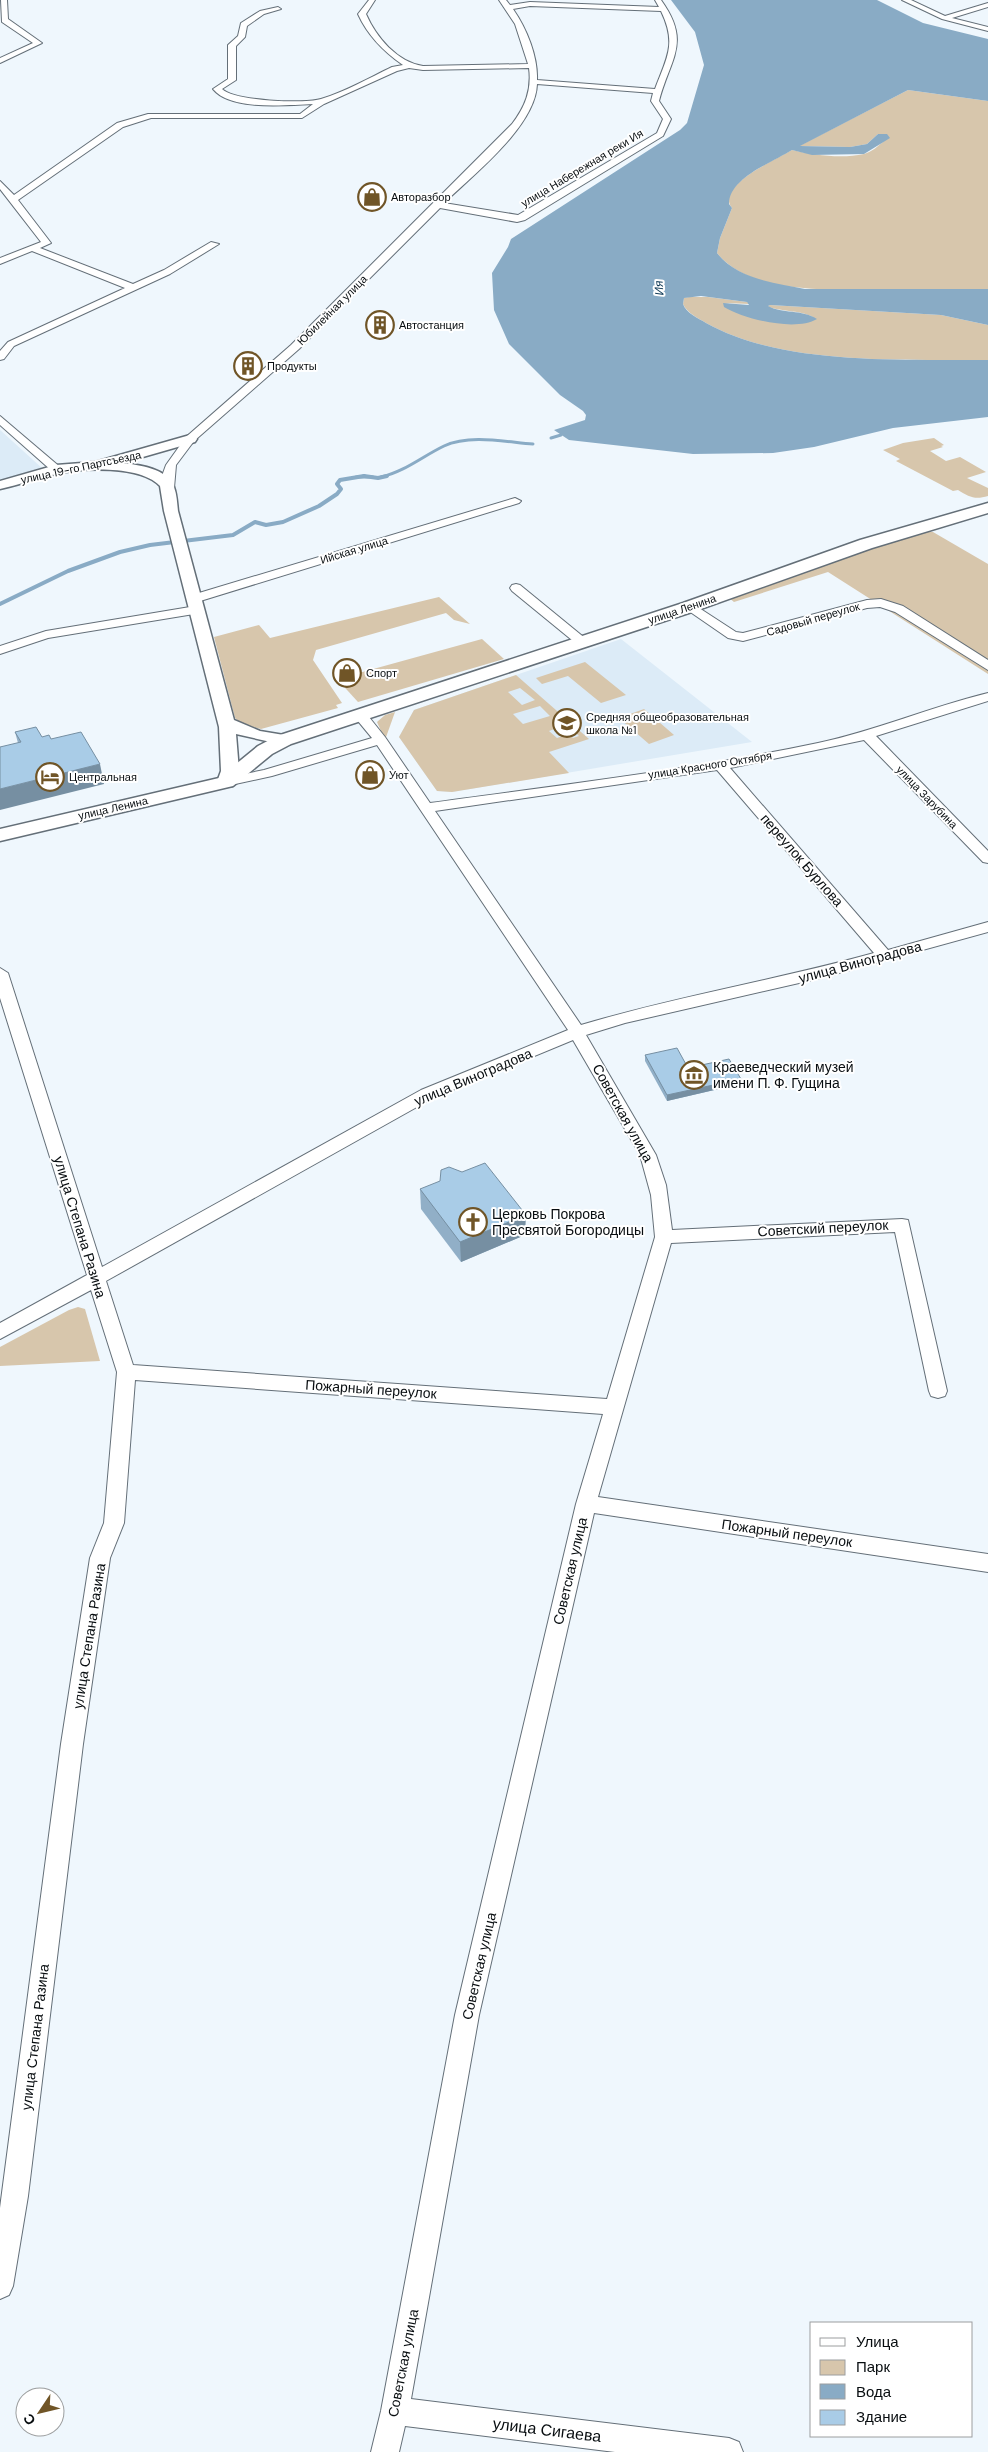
<svg xmlns="http://www.w3.org/2000/svg" width="988" height="2452" font-family="'DM Sans',sans-serif">
<rect width="100%" height="100%" fill="#eff7fd"/>
<g fill="#dcebf7">
<polygon points="0,430 43,469 0,481"/>
<polygon points="621,639 752,742 452,792 437,791 399,737 414,710"/>
</g>
<g fill="#d7c6ac" fill-rule="evenodd">
<path d="M908 90 988 101V289C955 289 921 289 888 289 838 289 752 297 717 253L720 238 732 208C714 186 777 159 792 150 814 155 841 159 864 154 872 152 878 146 884 141L878 134 867 144 850 147 799 146Z"/>
<path d="M689 297H708L747 302 750 304 724 303 816 319C802 309 783 313 767 306L770 305 941 315 988 325V360C901 359 783 366 706 323 698 318 687 313 683 304L684 298Z"/>
<path d="M934 438 944 445 941 446 943 447 930 451 946 461 960 457 986 472 967 478 988 488V496C975 500 969 497 958 490L953 491 896 461 900 459 883 450 903 443Z"/>
<polygon points="923,531 933,532 988,564 988,674 828,572 734,602 728,597"/>
<polygon points="439,597 470,624 454,620 446,613 316,650 313,660 342,703 336,705 338,708 261,729 242,724 235,718 214,637 259,625 270,638"/>
<polygon points="482,639 504,659 358,702 337,679"/>
<polygon points="585,662 626,695 601,703 568,676 542,684 536,678"/>
<path d="M516 675 589 739 549 752 569 773 452 792 437 791 399 737 414 710ZM520 688 535 700 522 705 508 692ZM540 706 550 716 523 724 513 714ZM567 724 579 736 573 738 569 734 557 738 549 731Z"/>
<polygon points="644,709 674,735 649,744 619,718"/>
<polygon points="395,712 385,740 377,722 385,715"/>
<polygon points="78,1307 85,1309 100,1361 0,1366 0,1347 69,1310"/>
</g>
<path fill="#89abc5" d="M671 0H877L923 23 988 39V101L908 90 800 146 850 147 867 144 878 134H887L890 138 864 154 812 155 792 150C773 162 729 178 729 204L732 208 720 238 717 253C737 279 775 283 805 289H988V325L941 315 770 305 768 306C782 314 802 309 817 319 795 332 744 319 724 307L723 303 749 305 747 302 701 296 684 298 683 304C686 313 698 318 706 323 783 366 901 359 988 360V417L893 428 814 447 773 453 693 454 569 440 554 430 585 420 586 415 583 411 560 395 509 344 494 310 492 273 508 247 511 239 680 130 687 123 704 65 695 32Z"/>
<g fill="none" stroke-linecap="round" stroke-linejoin="round">
<g stroke="#89abc5" stroke-width="3">
<polyline points="551,438 561,435"/>
<polyline points="356,477 373,477"/>
<path d="M381 477C404 472 423 456 444 446 470 434 506 442 533 444"/>
</g>
<g stroke="#89abc5" stroke-width="4">
<polyline points="364,476 378,478 387,476"/>
<polyline points="0,604 68,571 120,552 150,545 233,535 255,522 266,525 283,522 319,506 337,494 341,489 337,484 340,480 364,476"/>
</g>
<defs>
<g id="minor">
<polygon points="1,0 7,0 8,19 42,43 0,63 0,58 33,43 2,22"/>
<path d="M369 0H375L366 14C376 37 397 62 423 66L528 64 515 24 499 0H506L510 5 530 2 659 7 655 0H661C692 43 670 58 659 101L671 119 663 136 525 220 517 222 440 208 299 349 194 441 176 465 174 488 168 491 164 490 162 476 166 465 186 437 291 345 512 124C525 107 532 90 529 68L423 70 409 68 397 71 324 104 302 118H151L123 127 18 200 51 243 40 248 133 284 164 270 211 242 219 244 170 274 14 346 4 359 0 360V351L8 342 125 288 32 251 0 264V258L41 242 0 189V181L14 195 117 123 148 114H300L313 104C286 105 231 111 213 89L228 79V45L238 36 241 23 260 11 278 7 281 9 264 14 247 26 245 37 236 46V80L222 89C234 101 304 104 321 99 345 92 369 78 392 67L403 65C383 51 368 36 358 14ZM530 6 661 11C677 44 667 57 655 89L537 80C538 57 527 29 513 9ZM537 84 653 93 651 101 663 119 657 133 518 215 444 203C472 176 536 126 537 84Z"/>
<polygon points="902,0 911,0 945,16 988,3 988,7 952,18 988,27 988,31 942,19"/>
<polygon points="0,416 60,467 60,471 52,471 0,425"/>
<polygon points="515,498 521,501 519,503 197,602 189,602 187,599 189,596"/>
<polygon points="516,584 520,585 586,639 588,642 586,645 578,645 512,591 510,588 512,585"/>
<polygon points="881,599 903,606 988,660 988,670 895,612 880,607 867,608 743,641 728,638 683,607 685,604 693,604 736,632 743,633 867,600"/>
<polygon points="196,606 200,607 202,610 200,613 48,638 0,654 0,646 46,631"/>
<path d="M988 693V701L876 736 988 851V863L983 862 864 740 730 768 888 950 988 922V932L821 978 625 1023 586 1035 656 1155 666 1185 672 1230 902 1219 908 1220 947 1391 945 1396 938 1398 931 1396 929 1391 895 1232 671 1243 598 1497 988 1554V1572L594 1513 479 2015 411 2399 729 2438 739 2442 743 2452H615L405 2426 399 2452H371L381 2411 455 2015 576 1504 603 1414 135 1380 124 1523 110 1558 83 1744 28 2196 13 2286 9 2295 0 2299V2208L61 1744 90 1558 104 1523 117 1372 91 1290 0 1339V1323L87 1275 0 998V968L8 973 102 1267 421 1090 568 1030 377 745 272 776 226 786 219 782 221 779 264 770 372 738 353 715 360 711 365 712 385 737 430 803C560 785 690 770 818 743 876 731 930 707 988 693ZM717 770 874 953C777 980 677 996 581 1025L435 811ZM573 1040 640 1155 651 1195 655 1237 607 1399 133 1365 106 1281 433 1098Z"/>
</g>
<path id="tertiary" d="M190 435 195 436 197 439 195 442 122 463C139 465 167 468 174 487 177 495 177 503 178 511L234 720 260 731 290 736 293 740 290 744 284 745 236 734 239 771 232 786H220L217 782 221 771 219 727 164 511 160 486C140 465 82 468 56 474 37 478 19 485 0 489V481L56 465 95 462Z"/>
<polygon id="secondary" points="988,503 988,513 872,548 695,611 291,744 272,754 233,786 0,841 0,829 219,778 258,746 277,736 683,603 860,540"/>
</defs>
<use href="#minor" stroke="#646f78" stroke-width="2"/>
<use href="#tertiary" stroke="#646f78" stroke-width="3"/>
<use href="#secondary" stroke="#646f78" stroke-width="3"/>
<use href="#minor" fill="#fff" fill-rule="evenodd"/>
<use href="#tertiary" fill="#fff" fill-rule="evenodd"/>
<use href="#secondary" fill="#fff" fill-rule="evenodd"/>
</g>
<g fill="#91afc7">
<polygon points="15,732 51,739 104,784 18,743"/>
<polygon points="645,1055 688,1068 741,1079 740,1084 667,1101 645,1061"/>
<polygon points="420,1189 525,1235 461,1262 421,1209"/>
</g>
<g fill="#768fa2">
<polygon points="100,764 104,784 0,810 0,789"/>
<polygon points="741,1079 740,1084 667,1101 667,1095"/>
<polygon points="526,1215 525,1235 461,1262 460,1242"/>
</g>
<g fill="#a9cce7" stroke="#768fa2">
<polygon points="36,727 42,737 49,735 51,739 81,732 100,764 0,789 0,747 21,742 15,732"/>
<polygon points="677,1048 688,1068 729,1059 741,1079 667,1095 645,1055"/>
<polygon points="485,1163 526,1215 460,1242 420,1189 440,1181 441,1170 449,1167 462,1172"/>
</g>
<defs>
<symbol id="shop-ring" viewBox="-11 -11 22 22"><circle r="9.5" fill="#fff" stroke="#705527" stroke-width="1.5"/><path d="M-5-2.5h2.3a2.7 3.5 0 0 1 5.4 0H5L5.5 6h-11ZM-1.5-2.5h3a1.5 2.3 0 0 0-3 0Z" fill="#705527"/></symbol>
<symbol id="building-ring" viewBox="-11 -11 22 22"><circle r="9.5" fill="#fff" stroke="#705527" stroke-width="1.5"/><path d="M-4-6H4V6H1V3H-1V6H-4ZM-2.5-4.3h1.7v1.8h-1.7ZM.8-4.3h1.7v1.8H.8ZM-2.5-1h1.7V.8h-1.7ZM.8-1h1.7V.8H.8Z" fill="#705527"/></symbol>
<symbol id="school-ring" viewBox="-11 -11 22 22"><circle r="9.5" fill="#fff" stroke="#705527" stroke-width="1.5"/><path d="M0-5L7-2L0 1L-7-2ZM-4 1L0 2.5L4 1V4Q0 6-4 4Z" fill="#705527"/></symbol>
<symbol id="hotel-ring" viewBox="-11 -11 22 22"><circle r="9.5" fill="#fff" stroke="#705527" stroke-width="1.5"/><path d="M-6-4.5h1.5V1H6V5H4.5V3h-9V5H-6ZM-4 0a1.8 1.8 0 1 1 3.6 0ZM.5 0V-2.5h3Q6-2.5 6 0Z" fill="#705527"/></symbol>
<symbol id="museum-ring" viewBox="-11 -11 22 22"><circle r="9.5" fill="#fff" stroke="#705527" stroke-width="1.5"/><path d="M0-6L6-3V-2H-6V-3ZM-5-1h2V3h-2ZM-1-1h2V3h-2ZM3-1h2V3H3ZM-6 4H6V6H-6Z" fill="#705527"/></symbol>
<symbol id="church-ring" viewBox="-11 -11 22 22"><circle r="9.5" fill="#fff" stroke="#705527" stroke-width="1.5"/><path d="M-1.2-6h2.4v3.5h3.3v2.4h-3.3V6h-2.4V-.1h-3.3v-2.4h3.3Z" fill="#705527"/></symbol>
</defs>
<g fill-rule="evenodd">
<use href="#shop-ring" x="356" y="181" width="32" height="32"/>
<use href="#building-ring" x="364" y="309" width="32" height="32"/>
<use href="#building-ring" x="232" y="350" width="32" height="32"/>
<use href="#shop-ring" x="331" y="657" width="32" height="32"/>
<use href="#school-ring" x="551" y="707" width="32" height="32"/>
<use href="#shop-ring" x="354" y="759" width="32" height="32"/>
<use href="#hotel-ring" x="34" y="761" width="32" height="32"/>
<use href="#museum-ring" x="678" y="1059" width="32" height="32"/>
<use href="#church-ring" x="457" y="1206" width="32" height="32"/>
</g>
<g text-anchor="middle" dominant-baseline="central" stroke-width="4" stroke-linejoin="round" paint-order="stroke">
<g font-size="11" fill="#080d10" stroke="#fff">
<text transform="translate(582 168) rotate(-31)">улица Набережная реки Ия</text>
<text transform="translate(332 310) rotate(-45)">Юбилейная улица</text>
<text transform="translate(81 467) rotate(-12)">улица 19-го Партсъезда</text>
<text transform="translate(354 550) rotate(-17)">Ийская улица</text>
<text transform="translate(682 609) rotate(-19)">улица Ленина</text>
<text transform="translate(813 619) rotate(-16)">Садовый переулок</text>
<text transform="translate(710 765) rotate(-9)">улица Красного Октября</text>
<text transform="translate(927 797) rotate(46)">улица Зарубина</text>
<text transform="translate(113 808) rotate(-13)">улица Ленина</text>
</g>
<g font-size="11" fill="#080d10" stroke="#fff" text-anchor="start">
<text x="391" y="197">Авторазбор</text>
<text x="399" y="325">Автостанция</text>
<text x="267" y="366">Продукты</text>
<text x="366" y="673">Спорт</text>
<text x="586" y="717">Средняя общеобразовательная<tspan x="586" dy="13">школа №1</tspan></text>
<text x="389" y="775">Уют</text>
<text x="69" y="777">Центральная</text>
</g>
<g font-size="12" font-style="italic" fill="#103a56" stroke="#fff">
<text transform="translate(659 288) rotate(-94)">Ия</text>
</g>
<g font-size="14" fill="#080d10" stroke="#fff">
<text transform="translate(802 860) rotate(49)">переулок Бурлова</text>
<text transform="translate(860 962) rotate(-15)">улица Виноградова</text>
<text transform="translate(473 1077) rotate(-23)">улица Виноградова</text>
<text transform="translate(623 1113) rotate(61)">Советская улица</text>
<text transform="translate(80 1227) rotate(73)">улица Степана Разина</text>
<text transform="translate(823 1228) rotate(-3)">Советский переулок</text>
<text transform="translate(371 1389) rotate(4)">Пожарный переулок</text>
<text transform="translate(787 1533) rotate(8)">Пожарный переулок</text>
<text transform="translate(570 1571) rotate(-77)">Советская улица</text>
<text transform="translate(89 1636) rotate(-81)">улица Степана Разина</text>
<text transform="translate(479 1966) rotate(-77)">Советская улица</text>
<text transform="translate(35 2037) rotate(-83)">улица Степана Разина</text>
<text transform="translate(403 2363) rotate(-79)">Советская улица</text>
</g>
<g font-size="14" fill="#080d10" stroke="#fff" text-anchor="start">
<text x="713" y="1067">Краеведческий музей<tspan x="713" dy="16">имени П. Ф. Гущина</tspan></text>
<text x="492" y="1214">Церковь Покрова<tspan x="492" dy="16">Пресвятой Богородицы</tspan></text>
</g>
<g font-size="16" fill="#080d10" stroke="#fff">
<text transform="translate(547 2430) rotate(7)">улица Сигаева</text>
</g>
</g>
<rect x="810" y="2322" width="162" height="115" fill="#ffffff" stroke="#9c9e9f"/>
<rect x="820" y="2338" width="25" height="8" fill="#ffffff" stroke="#9c9e9f"/>
<text x="856" y="2347" font-size="15" fill="#080d10">Улица</text>
<rect x="820" y="2360" width="25" height="15" fill="#d7c6ac" stroke="#9c9e9f"/>
<text x="856" y="2372" font-size="15" fill="#080d10">Парк</text>
<rect x="820" y="2384" width="25" height="15" fill="#89abc5" stroke="#9c9e9f"/>
<text x="856" y="2397" font-size="15" fill="#080d10">Вода</text>
<rect x="820" y="2410" width="25" height="15" fill="#a9cce7" stroke="#9c9e9f"/>
<text x="856" y="2422" font-size="15" fill="#080d10">Здание</text>
<g transform="translate(40 2412) rotate(235)"><circle r="24" fill="#ffffff" stroke="#9c9e9f"/>
<path d="M0-4L9 19L0 12L-9 19Z" fill="#705527"/>
<text y="-8" font-size="14" font-weight="bold" text-anchor="middle" fill="#080d10">С</text>
</g>
</svg>
